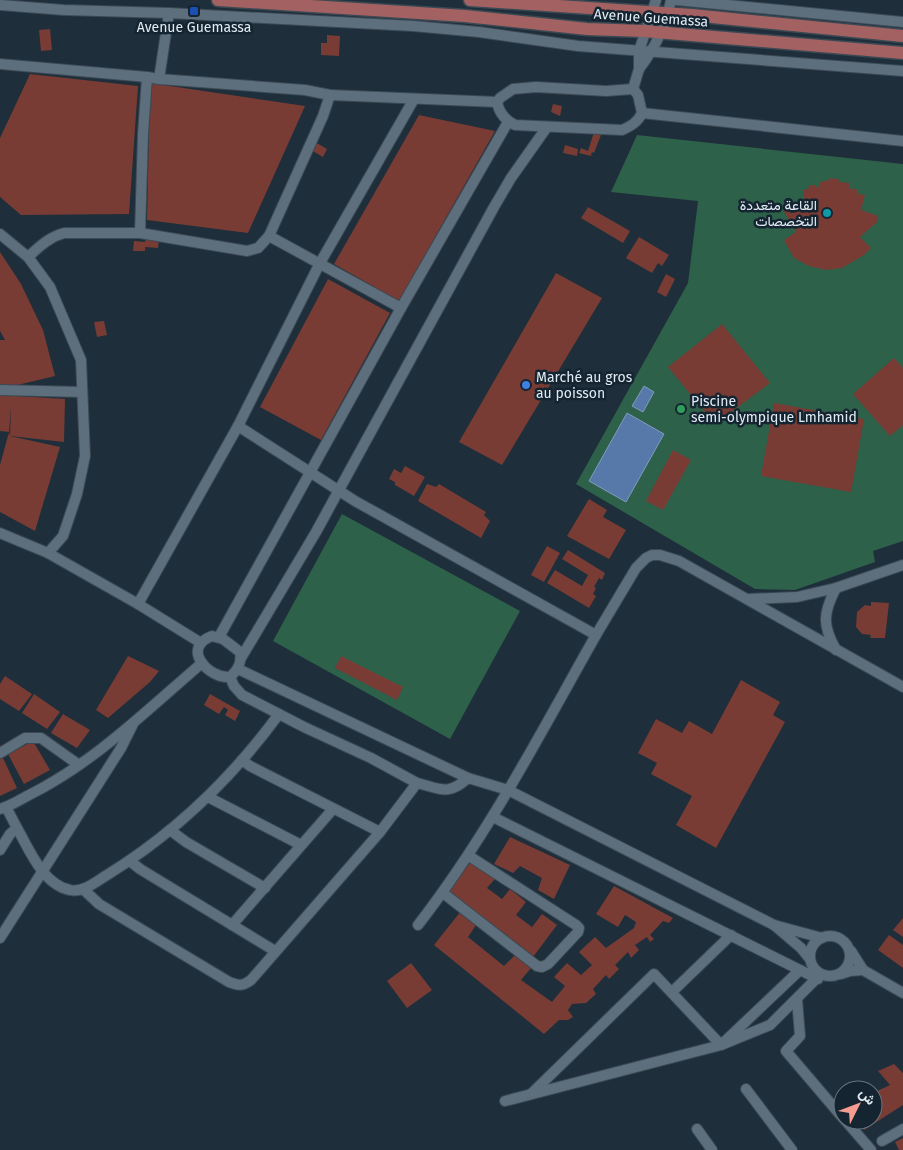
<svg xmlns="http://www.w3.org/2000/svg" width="903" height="1150" font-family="'Fira Sans',Vazirmatn,sans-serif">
<rect width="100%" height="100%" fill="#1e2e3a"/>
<g fill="#2d614a">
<polygon points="637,135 903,164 903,541 873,551 875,562 795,590 755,589 576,484 688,283 698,201 611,192"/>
<polygon points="342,514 520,611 450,739 273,641"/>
</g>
<g fill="#5779aa" stroke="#809bc0">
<polygon points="644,386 654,392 643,412 632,406"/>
<polygon points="627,413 664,434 626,502 589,481"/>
</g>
<g fill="#783c34">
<polygon points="50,29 52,50 41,51 39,30"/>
<polygon points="327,35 340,36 339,56 321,55 321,43 327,43"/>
<polygon points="30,74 138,86 129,214 21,215 0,197 0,138"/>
<polygon points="150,83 305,106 248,233 147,220"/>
<polygon points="553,104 562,106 560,116 551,112"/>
<polygon points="419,115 495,131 399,301 334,264"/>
<polygon points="594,132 601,135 594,153 592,152 591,156 579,153 581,148 588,151"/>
<polygon points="315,142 327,149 323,157 311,150"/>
<polygon points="565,145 578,149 577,156 563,153"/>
<polygon points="830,178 838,179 840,182 850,183 849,189 853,189 853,188 858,190 858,194 865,195 861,210 878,216 877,222 860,237 871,248 864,255 842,268 826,270 809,266 794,258 784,240 796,232 783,210 805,205 803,190 808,189 810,185 815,185 816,187 820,186 820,182 829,180"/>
<polygon points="588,207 630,231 623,243 581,218"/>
<polygon points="146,237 159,238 158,248 145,247 145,251 133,251 134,241 145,242"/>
<polygon points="639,237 669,255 662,266 658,263 652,273 626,258"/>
<polygon points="0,252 21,284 43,330 55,376 5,388 0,388 0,340 5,340 0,331"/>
<polygon points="556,273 602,298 502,465 459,442"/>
<polygon points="666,274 675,279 666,297 657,292"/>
<polygon points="328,279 390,313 321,440 260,407"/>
<polygon points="104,321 107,335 97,337 94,322"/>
<polygon points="722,324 770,383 715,424 668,367"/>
<polygon points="894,358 903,368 903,425 890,436 853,394"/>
<polygon points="0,395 65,399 64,442 10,436 11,406 9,432 0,431"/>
<polygon points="774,403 864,419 851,492 761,476"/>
<polygon points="9,432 10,436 60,447 35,531 0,512 0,465"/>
<polygon points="673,450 691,460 663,510 646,501"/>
<polygon points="405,466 425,477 414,496 395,485 395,482 389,479 394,469 401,473"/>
<polygon points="427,484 436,487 439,484 486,512 484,515 490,521 481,538 418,501"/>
<polygon points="589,499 607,510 603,517 626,530 609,559 567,536"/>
<polygon points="547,546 560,553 544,582 531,575"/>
<polygon points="568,550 605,573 602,580 599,578 594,587 596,588 593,594 596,596 589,608 547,583 555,570 582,586 588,575 562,559"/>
<polygon points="871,602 889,603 885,638 870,638 871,635 862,634 856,627 857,612 865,605 871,606"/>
<polygon points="128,656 159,671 150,682 108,718 96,710"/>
<polygon points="341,656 403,687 397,700 335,668"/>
<polygon points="5,676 32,694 19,711 0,699 0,684"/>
<polygon points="741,680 780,702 773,715 785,722 716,848 676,825 692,796 651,774 657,763 638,753 656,719 682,733 689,721 712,734"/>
<polygon points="34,694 60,712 47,729 22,713"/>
<polygon points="210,694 240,711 235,721 225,715 228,710 224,707 219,714 204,705"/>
<polygon points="63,714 90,730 77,748 51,733"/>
<polygon points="33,741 50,770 24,784 8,754"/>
<polygon points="2,756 17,788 0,796 0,757"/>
<polygon points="510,837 570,865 554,899 538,890 542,878 520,866 513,873 494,864"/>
<polygon points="471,861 495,879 487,888 502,899 510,889 526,902 516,915 532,927 542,914 557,925 533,957 448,892"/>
<polygon points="614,886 673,918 669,923 663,921 650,935 654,939 650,942 647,937 635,945 639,950 631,958 628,952 615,965 619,969 609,979 606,975 593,989 596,994 586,1003 572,1004 568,1010 573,1017 568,1020 559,1020 544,1034 434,945 461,911 476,925 468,937 504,966 517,953 531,968 521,980 552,1002 565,986 554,977 567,963 581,975 592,965 579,952 595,937 606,948 634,928 636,922 625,915 618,927 596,914"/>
<polygon points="903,918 903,937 893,930"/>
<polygon points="889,935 903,945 903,968 878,950"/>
<polygon points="411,963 432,990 407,1008 387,981"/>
<polygon points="894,1064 903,1073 903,1105 864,1130 857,1120 873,1120 873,1093 890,1085 878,1071"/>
<polygon points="903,1138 903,1150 899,1150 895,1142"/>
</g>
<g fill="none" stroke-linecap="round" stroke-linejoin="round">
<defs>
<g id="minor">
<polyline points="676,0 903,22"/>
<polyline points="0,5 64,10 169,13 413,26 479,32 578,46 903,71"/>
<polyline points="0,64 147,77"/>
<path d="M639 69C655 48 666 26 671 0"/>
<polyline points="159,79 305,90 330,95 323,116 269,236 258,248 247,251 140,233 143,134 147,77 159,79 169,13"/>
<polyline points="633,89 639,69 639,51 656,0"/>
<polyline points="330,95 497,102"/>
<path d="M497 102C499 113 505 120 515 125L622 130C631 126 638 122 642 113L638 95 633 89"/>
<polyline points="497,102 500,98 513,89 536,87 606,91 633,89"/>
<polyline points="642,113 903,141"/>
<polyline points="0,234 28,257 50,287 81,360 85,456 77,494 63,536 48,553"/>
<polyline points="269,236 401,308"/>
<path d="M28 257C39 247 49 237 64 233H140"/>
<polyline points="0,390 82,392"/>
<polyline points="238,426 355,501 596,635 636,568 646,558 652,555 660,555 679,561 903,687"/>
<polyline points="0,533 48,553 138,604 201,643"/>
<path d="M836 588C823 613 822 625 836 650"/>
<polyline points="749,599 797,597 836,588 903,565"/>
<polyline points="138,604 238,426 320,263 414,99"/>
<path d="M212 636 223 639 240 652C242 663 238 670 230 677 209 679 180 648 212 636Z"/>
<polyline points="219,637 401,308 508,122"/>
<polyline points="241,658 316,532 494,207 511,178 547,127"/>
<polyline points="238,669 468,778 508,790 774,925"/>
<polyline points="0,753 25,738 41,738 79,765"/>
<polyline points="242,760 250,766 380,832"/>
<path d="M417 783C441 789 448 796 468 778"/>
<polyline points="208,797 301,845"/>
<path d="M0 809C11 806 21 799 31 794 96 761 147 710 202 663"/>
<polyline points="493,817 818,979"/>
<path d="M17 828C29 849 43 885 70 890 83 893 97 881 107 875 175 833 232 778 279 714"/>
<polyline points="170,830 186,842 265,888"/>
<polyline points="0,850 10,834 17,828 6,807"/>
<polyline points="130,861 140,869 275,951"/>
<path d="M83 889 99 904 229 982C239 986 243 986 251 980L380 832 417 783 371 758 304 727 242 695 234 686 230 677"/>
<polyline points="443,893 537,966 542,967 548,964 578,932 579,928 576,925 469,856"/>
<polyline points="232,925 333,809"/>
<path d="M418 925C488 835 540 734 596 635"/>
<circle cx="830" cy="956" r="20"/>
<polyline points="0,938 121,748 133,724"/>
<polyline points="810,959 801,948 774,925 822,938"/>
<polyline points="863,970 903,993"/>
<polyline points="841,974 850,971 863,970 851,951"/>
<polyline points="672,992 731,935"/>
<polyline points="797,999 800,1036 786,1051 843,1118"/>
<polyline points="746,1089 792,1150"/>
<polyline points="531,1094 654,974 721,1045 800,970"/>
<polyline points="505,1101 721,1045 770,1025 820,975"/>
<polyline points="845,1120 871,1150"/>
<polyline points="697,1129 712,1150"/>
<polyline points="882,1141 903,1129"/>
</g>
<g id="major">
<polyline points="218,0 465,16 587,29 644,31 903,53"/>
<polyline points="470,0 692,15 903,36"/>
</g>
</defs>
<use href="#minor" stroke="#3b4954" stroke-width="12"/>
<use href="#major" stroke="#3b4954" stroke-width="15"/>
<use href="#minor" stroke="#5d6f7d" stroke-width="10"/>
<use href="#major" stroke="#a36161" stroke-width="12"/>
</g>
<rect fill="#1a4fb4" stroke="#142430" stroke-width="2" x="189" y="6" width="10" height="10" rx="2.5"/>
<circle fill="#0f9aa8" stroke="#142430" stroke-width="2" cx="827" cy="213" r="5"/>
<circle fill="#3f7fe0" stroke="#142430" stroke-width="2" cx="526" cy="385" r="5"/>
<circle fill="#2e9e5b" stroke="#142430" stroke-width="2" cx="681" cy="409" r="5"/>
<g text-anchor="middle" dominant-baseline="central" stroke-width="5" stroke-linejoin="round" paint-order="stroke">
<g font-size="14" fill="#e1ebf4" stroke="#142430">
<text transform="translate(651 18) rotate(4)">Avenue Guemassa</text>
</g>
<g font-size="14" fill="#e1ebf4" stroke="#142430" text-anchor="start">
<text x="194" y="27" text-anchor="middle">Avenue Guemassa</text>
<text x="817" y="205" text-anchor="end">القاعة متعددة<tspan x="817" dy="16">التخصصات</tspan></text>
<text x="536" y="377">Marché au gros<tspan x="536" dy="16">au poisson</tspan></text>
<text x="691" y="401">Piscine<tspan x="691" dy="16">semi-olympique Lmhamid</tspan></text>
</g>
</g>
<g transform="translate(858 1105) rotate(48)"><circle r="24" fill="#142430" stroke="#66747e"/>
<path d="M0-4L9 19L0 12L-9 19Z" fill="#f59c91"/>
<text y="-8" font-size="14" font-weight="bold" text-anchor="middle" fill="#e1ebf4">ش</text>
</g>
</svg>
